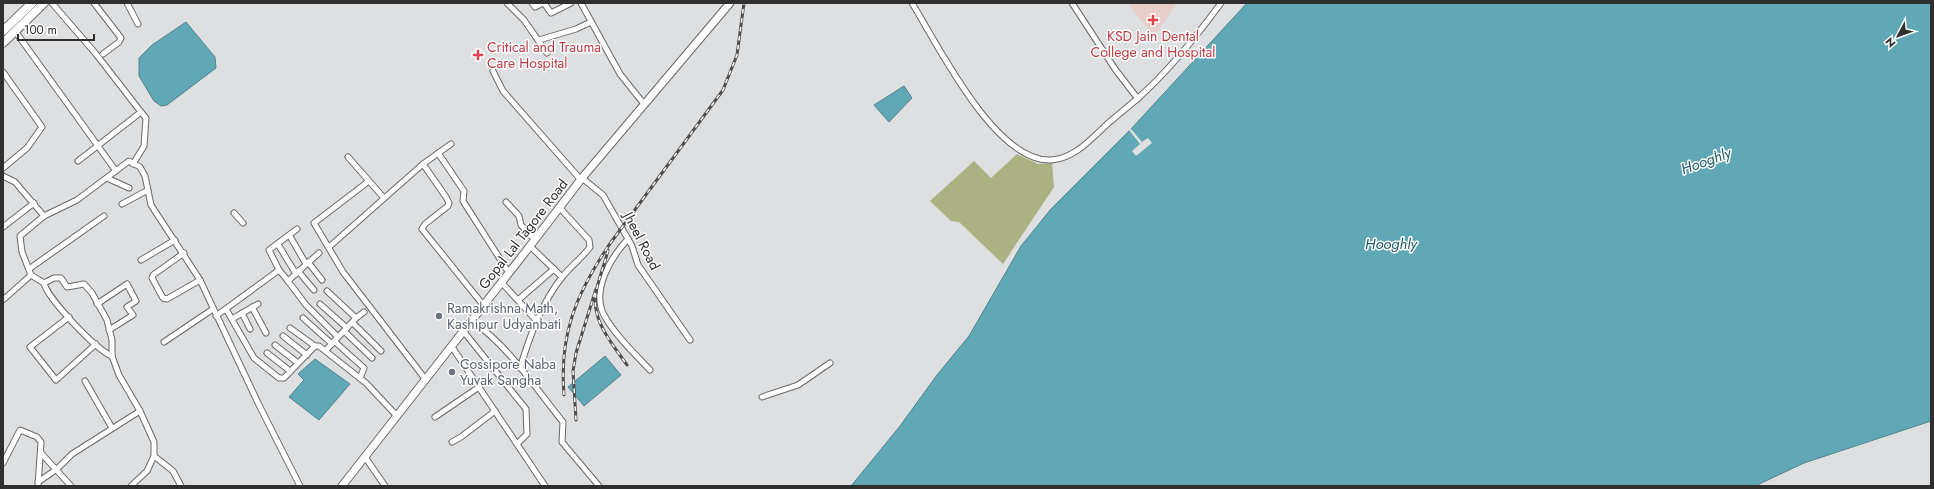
<svg xmlns="http://www.w3.org/2000/svg" width="1934" height="489" font-family="Jost,sans-serif">
<rect width="100%" height="100%" fill="#dedfe0"/>
<polygon fill="#e8cec9" points="1128,3 1177,3 1154,37"/>
<polygon fill="#acb182" points="1017,154 1038,164 1052,163 1054,187 1003,264 959,222 951,221 930,201 974,161 991,178"/>
<g fill="#60a8b5" stroke="#51848d">
<polygon points="1247,3 1931,3 1931,421 1804,463 1755,486 851,486 900,426 937,375 969,336 1021,246 1051,209 1131,129"/>
<polygon points="186,22 215,57 216,68 167,105 161,106 154,101 139,76 139,58 152,45"/>
<polygon points="904,86 912,98 889,122 874,105"/>
<polygon points="605,356 621,375 584,406 568,387"/>
<polygon points="315,359 350,384 319,420 289,397 304,380 298,374"/>
</g>
<polygon fill="#dedfe0" points="1131,129 1142,142 1148,138 1152,143 1136,156 1132,151 1140,144 1129,130"/>
<g fill="none" stroke-linecap="round" stroke-linejoin="round">
<defs>
<g id="minor">
<polyline points="52,3 96,54 141,112"/>
<polyline points="94,3 121,38 119,42 103,54"/>
<polyline points="127,3 138,24"/>
<polyline points="507,3 524,20 547,53"/>
<polyline points="532,3 535,7 543,3"/>
<polyline points="544,3 551,13 571,3"/>
<polyline points="581,3 620,74 644,104"/>
<path d="M912 3C938 45 996 164 1052 160 1077 158 1094 135 1112 120 1120 113 1129 106 1137 99 1169 71 1196 37 1221 3"/>
<polyline points="1072,3 1115,69 1138,99"/>
<polyline points="15,31 116,171"/>
<polyline points="539,40 576,29 591,22"/>
<polyline points="493,71 503,91 581,180"/>
<polyline points="3,72 42,127 27,148 3,168"/>
<polyline points="438,153 464,191 463,201 509,273"/>
<polyline points="348,157 384,198"/>
<polyline points="78,161 141,112 146,118 144,146 133,164"/>
<polyline points="423,164 446,197 449,203 448,206 425,224 422,229 484,306"/>
<polyline points="3,176 15,182 44,216 77,200 129,161 140,167 145,176 151,205 200,280 259,405 300,486"/>
<polyline points="107,178 129,188"/>
<polyline points="582,178 603,195 632,246 638,265 690,340"/>
<polyline points="369,181 314,223 343,272 426,380"/>
<polyline points="506,202 519,216 521,225 535,240"/>
<polyline points="122,204 148,190"/>
<polyline points="234,213 243,223"/>
<polyline points="3,227 34,203"/>
<polyline points="291,238 306,264"/>
<path d="M628 239C611 257 591 290 604 315 615 335 634 353 650 370"/>
<polyline points="279,246 296,274"/>
<polyline points="530,246 562,277"/>
<polyline points="329,247 423,164 451,144"/>
<polyline points="184,253 153,275 152,278 163,298 167,299 200,280"/>
<polyline points="319,253 288,281 306,305 338,337"/>
<polyline points="141,260 175,240"/>
<polyline points="308,262 322,280"/>
<polyline points="29,269 104,216"/>
<polyline points="279,270 269,250 297,229"/>
<polyline points="298,271 314,290"/>
<polyline points="31,275 44,283 54,278 61,278 67,287 84,284 92,293 107,320 112,340 112,356 119,375 140,411 154,442 154,456 147,471 131,486"/>
<path d="M44 283C47 298 98 352 112 356"/>
<polyline points="502,283 536,320"/>
<polyline points="327,291 356,318"/>
<polyline points="3,300 31,275 22,252 20,236 44,216"/>
<polyline points="518,300 554,269"/>
<polyline points="97,304 127,284 136,301 127,307 133,315 109,330"/>
<polyline points="320,304 347,328"/>
<polyline points="252,307 266,333"/>
<polyline points="226,309 254,358 279,378 284,378 315,346 319,346 366,383 397,416"/>
<polyline points="242,313 250,329"/>
<polyline points="216,316 279,270 288,281"/>
<polyline points="69,317 30,347 56,380 96,344"/>
<polyline points="303,318 332,344"/>
<polyline points="232,319 258,304"/>
<path d="M472 321C509 346 535 388 563 422L562 442 599 486"/>
<polyline points="353,323 381,351"/>
<polyline points="290,328 315,346"/>
<polyline points="344,331 372,358"/>
<polyline points="464,332 526,409 527,434 517,444"/>
<polyline points="283,336 307,355"/>
<polyline points="334,341 364,368 360,378"/>
<polyline points="164,342 213,309"/>
<polyline points="275,345 298,363"/>
<polyline points="452,347 545,486"/>
<polyline points="326,350 356,318 364,312"/>
<polyline points="267,353 290,371"/>
<path d="M520 368C530 336 541 303 563 276 571 266 582 258 590 247L589 240 560 208"/>
<polyline points="85,381 112,428"/>
<polyline points="762,397 798,385 830,363"/>
<polyline points="435,417 479,387"/>
<polyline points="452,442 461,437 495,411"/>
<polyline points="41,453 71,486"/>
<polyline points="154,456 173,471 181,486"/>
<polyline points="365,457 385,486"/>
<polyline points="3,463 20,430 37,437 41,442 38,486"/>
<polyline points="38,482 57,469 72,454 140,411"/>
</g>
<polyline id="tertiary" points="342,486 530,246 582,178 730,3"/>
<g id="primary">
<polyline points="3,31 32,3"/>
<polyline points="3,43 44,3"/>
</g>
</defs>
<use href="#minor" stroke="#68696a" stroke-width="7"/>
<use href="#tertiary" stroke="#68696a" stroke-width="9"/>
<use href="#primary" stroke="#68696a" stroke-width="10"/>
<use href="#minor" stroke="#fff" stroke-width="5"/>
<use href="#tertiary" stroke="#fff" stroke-width="7"/>
<use href="#primary" stroke="#fff" stroke-width="8"/>
<defs>
<g id="rail">
<path d="M608 250C605 263 600 275 597 288 589 318 611 342 627 365"/>
<path d="M564 395C559 335 576 294 609 245L723 90 737 55 744 3"/>
<polyline points="576,420 573,371 576,353 596,289"/>
</g>
</defs>
<use href="#rail" stroke="#4e4e4f" stroke-width="3"/>
<use href="#rail" stroke="#fff" stroke-width="1.5" stroke-dasharray="4.5" stroke-linecap="butt"/>
</g>
<g fill="#e0444e" stroke="#fff" stroke-width="1.5">
<path d="M1151 14h4v4h4v4h-4v4h-4v-4h-4v-4h4z"/>
<path d="M476 49h4v4h4v4h-4v4h-4v-4h-4v-4h4z"/>
</g>
<g fill="#6b7280" stroke="#fff" stroke-width="1.5">
<circle cx="439" cy="316" r="4"/>
<circle cx="452" cy="372" r="4"/>
</g>
<g text-anchor="middle" dominant-baseline="central" stroke-width="3" stroke-linejoin="round" paint-order="stroke">
<g font-size="14" fill="#be3a42" stroke="#fff">
<text x="1153" y="36">KSD Jain Dental<tspan x="1153" dy="16">College and Hospital</tspan></text>
<text x="487" y="47" text-anchor="start">Critical and Trauma<tspan x="487" dy="16">Care Hospital</tspan></text>
</g>
<g font-size="14" fill="#2f2f2f" stroke="#fff">
<text transform="translate(523 234) rotate(-52)">Gopal Lal Tagore Road</text>
<text transform="translate(642 241) rotate(63)">Jheel Road</text>
</g>
<g font-size="14" fill="#5b616d" stroke="#fff" text-anchor="start">
<text x="447" y="308">Ramakrishna Math,<tspan x="447" dy="16">Kashipur Udyanbati</tspan></text>
<text x="460" y="364">Cossipore Naba<tspan x="460" dy="16">Yuvak Sangha</tspan></text>
</g>
<g font-size="15" font-style="italic" fill="#215c67" stroke="#fff">
<text transform="translate(1706 161) rotate(-20)">Hooghly</text>
<text x="1391" y="244">Hooghly</text>
</g>
</g>
<rect width="1934" height="489" fill="none" stroke="#2f2f2f" stroke-width="8"/>
<g transform="translate(1898 36) rotate(229)" stroke="#ffffff" stroke-width="3" paint-order="stroke">
<path d="M0-3L7 15L0 10L-7 15Z" fill="#2f2f2f"/>
<text y="-6" font-size="11" font-weight="bold" text-anchor="middle" fill="#2f2f2f">N</text>
</g>
<path d="M18 34v6h76v-6" fill="none" stroke="#2f2f2f" stroke-width="2"/>
<text x="24" y="34" font-size="12" fill="#2f2f2f" stroke="#ffffff" stroke-width="3" paint-order="stroke">100 m</text>
</svg>
